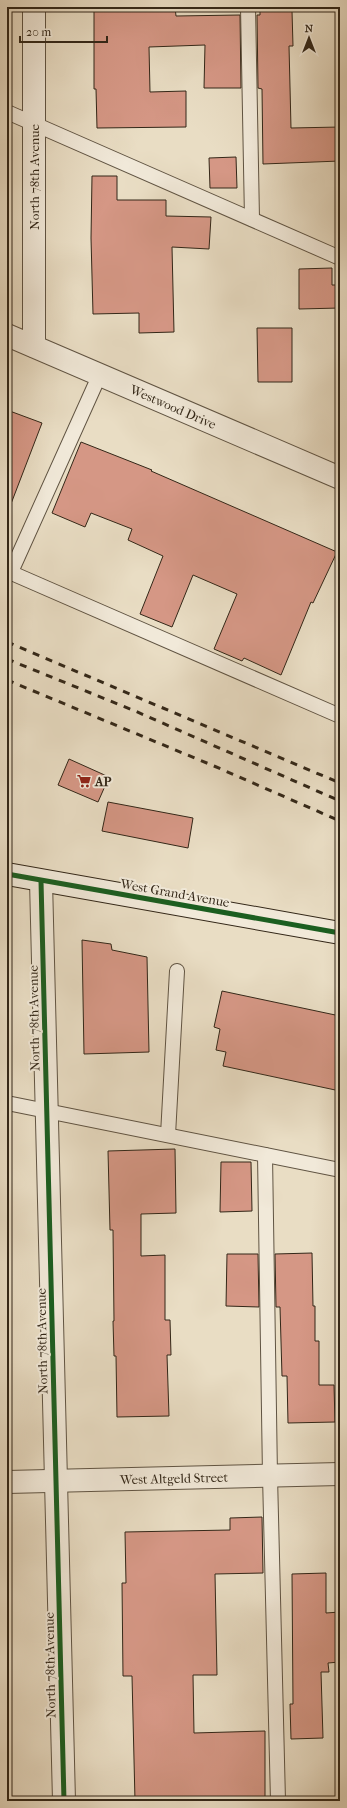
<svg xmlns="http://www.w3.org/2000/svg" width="347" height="1808" font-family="'IM FELL French Canon',serif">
<rect width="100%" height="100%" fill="#e9ddc4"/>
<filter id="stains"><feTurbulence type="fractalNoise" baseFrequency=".005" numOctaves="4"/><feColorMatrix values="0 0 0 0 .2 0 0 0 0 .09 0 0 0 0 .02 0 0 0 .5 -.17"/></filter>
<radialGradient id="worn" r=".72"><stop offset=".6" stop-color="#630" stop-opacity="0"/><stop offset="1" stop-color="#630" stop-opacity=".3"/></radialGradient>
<g fill="#d59785" stroke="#332718">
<polygon points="94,7 175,7 176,16 240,15 241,88 204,88 205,45 149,47 150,92 186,91 186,127 97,128 96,89 94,89"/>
<polygon points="260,11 292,11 293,46 289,46 291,128 340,127 340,161 263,164 262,89 258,88 257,15 260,15"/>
<polygon points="236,157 237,188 210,188 209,158"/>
<polygon points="92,176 117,176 117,200 166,200 166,216 211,217 209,249 172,247 174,332 139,333 139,313 93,314 91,238"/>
<polygon points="332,268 332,285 340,285 340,308 299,309 299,269"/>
<polygon points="257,328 292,328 292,382 258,382"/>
<polygon points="7,410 42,423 9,509 7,509"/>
<polygon points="81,442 152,470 151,471 337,552 313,603 311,602 281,675 244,658 242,661 214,649 237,594 193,575 172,627 140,614 163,556 128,540 132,529 91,513 85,527 52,513"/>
<polygon points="69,759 109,777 98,802 58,785"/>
<polygon points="108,802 193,818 188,848 102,831"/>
<polygon points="82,940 111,944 112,950 147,957 149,1052 84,1054"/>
<polygon points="222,991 340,1016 340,1091 223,1066 226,1052 216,1050 220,1029 214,1027"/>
<polygon points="175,1149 176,1213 141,1214 141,1256 165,1255 165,1320 170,1320 171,1355 167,1355 169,1416 117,1417 116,1356 114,1356 113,1321 114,1321 113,1230 110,1230 108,1151"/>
<polygon points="221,1162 251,1162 252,1211 220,1212"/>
<polygon points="312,1253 313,1306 315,1306 315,1341 319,1341 319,1385 334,1385 335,1422 288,1423 287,1376 282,1376 280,1307 276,1307 275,1254"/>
<polygon points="227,1254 258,1254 259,1307 226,1306"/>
<polygon points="262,1517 263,1573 215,1574 217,1675 193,1675 194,1733 265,1731 265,1801 135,1801 132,1676 123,1676 122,1583 126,1583 125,1532 230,1530 230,1518"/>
<polygon points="326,1573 326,1613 340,1612 340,1662 328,1663 329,1672 321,1672 323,1738 291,1739 290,1704 293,1704 292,1574"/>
</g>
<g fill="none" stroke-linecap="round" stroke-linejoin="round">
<defs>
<g id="service">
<polyline points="248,7 252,219"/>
<polyline points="7,112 340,258"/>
<polyline points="7,571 340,716"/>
<polyline points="11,572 100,374"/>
<polyline points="7,1103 340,1170"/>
<polyline points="168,1135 177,971"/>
<polyline points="265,1155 270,1476 278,1801"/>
</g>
<g id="minor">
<path id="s1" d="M7 335 340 478"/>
<polyline points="34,346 34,7"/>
<polyline points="41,881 64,1801"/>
<path id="s2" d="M7 1482 340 1474"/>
</g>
<polyline id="secondary" points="7,874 340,933"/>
</defs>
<use href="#service" stroke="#605443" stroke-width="16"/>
<use href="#minor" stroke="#605443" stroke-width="24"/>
<use href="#secondary" stroke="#332718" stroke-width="24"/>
<use href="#service" stroke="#f1e9d9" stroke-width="14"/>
<use href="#minor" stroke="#f1e9d9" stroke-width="22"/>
<use href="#secondary" stroke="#f1e9d9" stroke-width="22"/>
<g stroke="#332718" stroke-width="3" stroke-dasharray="7 7" stroke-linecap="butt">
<polyline points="7,642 340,783"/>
<polyline points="7,659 135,711 340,801"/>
<polyline points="7,680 214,766 340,821"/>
</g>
<defs>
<g id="cycleway">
<polyline points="7,874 340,933"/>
<polyline points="41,881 64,1801"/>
</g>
</defs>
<use href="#cycleway" stroke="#f1e9d9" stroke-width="8"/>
<use href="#cycleway" stroke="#1b5e20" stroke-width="5"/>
</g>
<defs>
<symbol id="supermarket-bare" viewBox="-9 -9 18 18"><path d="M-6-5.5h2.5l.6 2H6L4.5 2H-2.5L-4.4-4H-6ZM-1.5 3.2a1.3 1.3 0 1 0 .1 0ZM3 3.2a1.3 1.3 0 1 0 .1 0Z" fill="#8f2418" stroke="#f1e9d9" stroke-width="2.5" paint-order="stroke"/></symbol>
</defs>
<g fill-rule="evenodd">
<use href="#supermarket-bare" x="74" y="771" width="20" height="20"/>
</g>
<g text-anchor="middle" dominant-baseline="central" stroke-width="4" stroke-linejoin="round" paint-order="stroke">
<g font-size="13" fill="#332718" stroke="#f1e9d9">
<text transform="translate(34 177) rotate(-90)">North 78th Avenue</text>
<text stroke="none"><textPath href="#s1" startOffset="181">Westwood Drive</textPath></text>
<text transform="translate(175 893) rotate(10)">West Grand Avenue</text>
<text transform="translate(34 1018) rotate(-91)">North 78th Avenue</text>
<text transform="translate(42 1341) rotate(-91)">North 78th Avenue</text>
<text stroke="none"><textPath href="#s2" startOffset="167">West Altgeld Street</textPath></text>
<text transform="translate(50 1665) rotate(-91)">North 78th Avenue</text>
</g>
<g font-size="13" font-weight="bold" fill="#332718" stroke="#f1e9d9" text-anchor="start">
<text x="95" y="781">AP</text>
</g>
</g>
<rect width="347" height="1808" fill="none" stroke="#e9ddc4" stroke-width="24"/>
<rect x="8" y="8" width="331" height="1792" fill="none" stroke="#332718" stroke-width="2"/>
<rect x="12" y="12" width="323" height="1784" fill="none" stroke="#332718"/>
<g transform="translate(309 38)" stroke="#f1e9d9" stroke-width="3" paint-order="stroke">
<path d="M0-3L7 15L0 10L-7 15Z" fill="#332718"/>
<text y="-6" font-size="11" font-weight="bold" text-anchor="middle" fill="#332718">N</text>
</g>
<path d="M20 36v6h87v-6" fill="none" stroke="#332718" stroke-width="2"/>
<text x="26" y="36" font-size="12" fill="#332718" stroke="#f1e9d9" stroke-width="3" paint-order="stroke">20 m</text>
<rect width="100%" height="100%" filter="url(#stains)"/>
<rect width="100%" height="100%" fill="url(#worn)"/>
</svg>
